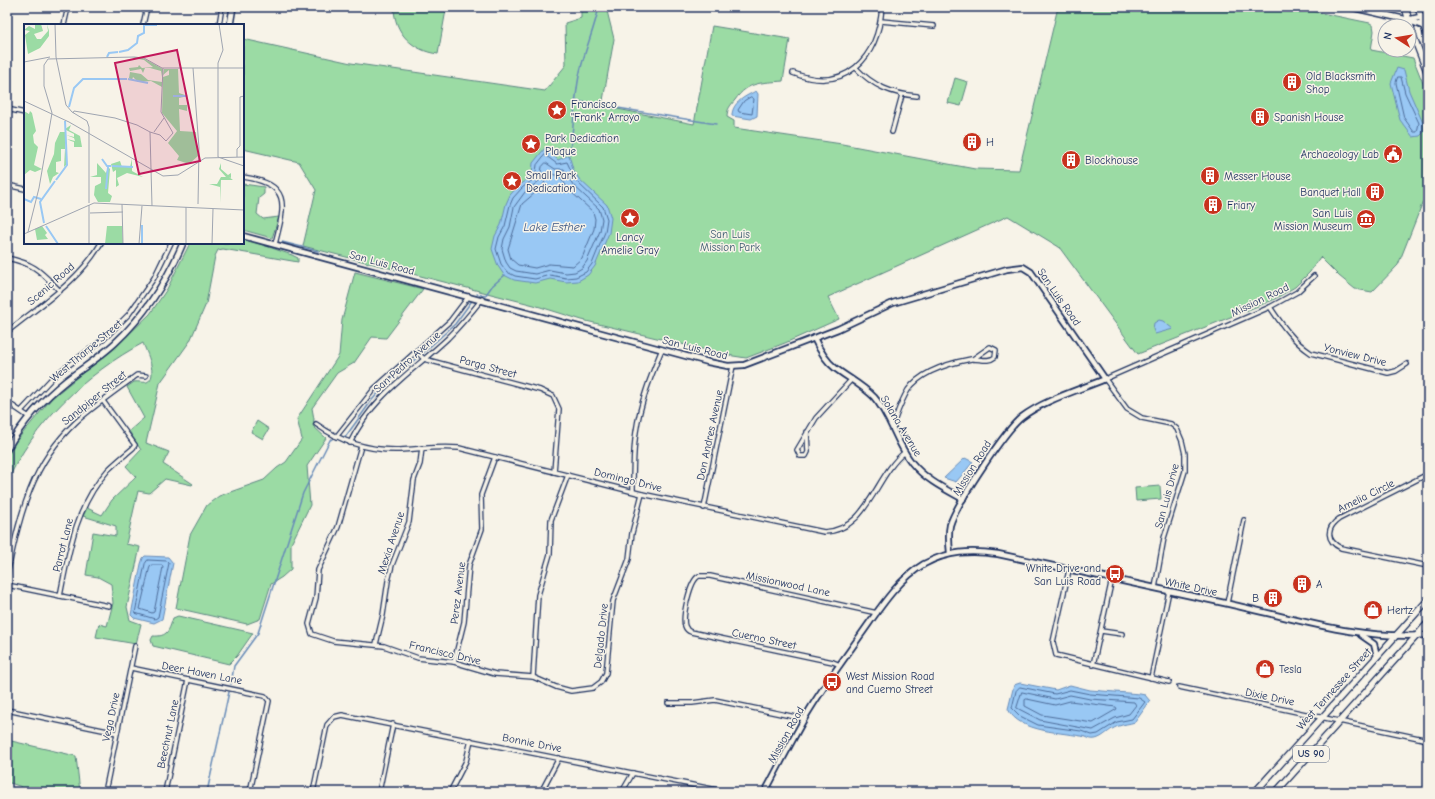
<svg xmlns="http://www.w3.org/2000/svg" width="1435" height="799" font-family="'Comic Neue',sans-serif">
<rect width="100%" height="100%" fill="#f7f3e8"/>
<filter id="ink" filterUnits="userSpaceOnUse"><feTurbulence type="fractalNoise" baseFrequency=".025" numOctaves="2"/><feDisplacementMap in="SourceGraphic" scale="8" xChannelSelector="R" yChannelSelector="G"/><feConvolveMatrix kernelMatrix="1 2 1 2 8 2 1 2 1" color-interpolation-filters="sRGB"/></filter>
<g filter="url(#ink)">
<g fill="#9bdba4" stroke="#5b8581">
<path d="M394 7H445L446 10 438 54C413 51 394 33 394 7Z"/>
<path d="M581 7H606L614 39 602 106 694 124 712 26 790 39 783 81C762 83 748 81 735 100 730 106 727 109 727 117L734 121V128L842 144 975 169 1019 170 1058 7H1292L1370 23 1373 25 1374 31 1371 50 1413 58 1428 96V189L1398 265 1372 292 1355 289 1339 276 1320 257 1310 272 1295 287 1273 300 1138 354 1059 247 1008 216 828 297 839 319 785 343 746 358 727 355 582 320 534 305 303 246 316 190 299 162 243 149V39L351 63 545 91 566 65 565 23 581 18Z"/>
<polygon points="955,78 968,82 961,106 948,103"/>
<polygon points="243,184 264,187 264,194 259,198 257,214 263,219 279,217 272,238 243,230"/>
<path d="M243 238 292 255 298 258V262L223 249 218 250 215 256 206 304 190 341 160 383 146 443 169 452 163 464 193 484 192 485 165 479 149 493 138 491 126 544 140 547 127 607 130 620 141 624 136 644 96 637 99 624 107 626 113 603 111 584 98 577 86 575 93 532 116 536V526L83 516 87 508 102 515 112 500 136 477 126 466 141 450 129 431 144 418 127 387 134 382C138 381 143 383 147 382 159 377 146 351 143 343 88 372 31 425 7 483V457L17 440 52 398 125 338 150 314 167 289 190 243H243Z"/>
<polygon points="355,272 423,289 386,338 372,337 354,363 337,373 312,408 314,419 313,426 326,438 307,466 310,505 291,544 291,569 282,577 271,584 260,619 247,624 176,608 190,535 207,505 219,496 264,480 277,468 286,462 302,439 297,419 339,355 342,320"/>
<polygon points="257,421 269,429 263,439 251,432"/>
<polygon points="1160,486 1161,499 1136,501 1135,488"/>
<path d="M178 616 253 633 237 656 229 664 153 646 151 640 153 636C168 637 169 630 173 618Z"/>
<polygon points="7,740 76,756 80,792 54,792 34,789 34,792 23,792 22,787 7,782"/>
</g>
<g fill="#99c8f4" stroke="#678bb8">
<polygon points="1397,68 1404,70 1409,91 1423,123 1423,133 1420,136 1413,137 1400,120 1391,83"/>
<path d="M756 91 758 94 757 116 751 119 732 116C732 102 746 96 756 91Z"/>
<polygon points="545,148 558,160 569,155 573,169 579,179 607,205 611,218 609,233 595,266 588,275 578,281 566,282 550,279 535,283 514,280 504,275 498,266 492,249 495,236 501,225 506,204 510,195 519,185 532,176 533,163"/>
<polygon points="1159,320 1163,321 1173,329 1155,334 1153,329 1154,323"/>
<polygon points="965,458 973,462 956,482 944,478"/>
<polygon points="145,556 168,557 173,563 162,619 154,623 134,618 131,615 141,564 143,558"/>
<path d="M1020 683 1056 690 1070 685 1090 690 1140 694 1145 695 1150 701 1135 722C1129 724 1124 724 1119 726 1107 729 1099 745 1086 737 1064 732 1019 733 1008 709L1014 685Z"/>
</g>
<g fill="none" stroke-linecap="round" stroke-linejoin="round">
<g stroke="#4d6c9a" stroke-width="1">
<polygon points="1398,77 1401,77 1405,93 1419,123 1417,132 1414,132 1404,118 1396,83"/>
<polygon points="751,97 754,99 752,114 739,112 738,110 744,101"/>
<polygon points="545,155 557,164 567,162 576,181 603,207 607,219 605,232 592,264 586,272 576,277 566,278 550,275 535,279 515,276 507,272 501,264 496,249 499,237 505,226 510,205 513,198 522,188 535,178 537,165"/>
<polygon points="546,163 555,169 564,169 573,185 599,209 602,219 600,231 587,261 582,268 575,272 566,273 550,270 535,274 516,271 510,268 506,262 502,249 504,239 510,227 514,207 525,192 539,181 542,167"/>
<polygon points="548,173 560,176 568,189 593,212 595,219 594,229 582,258 573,266 549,264 535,268 518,265 511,259 508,249 522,204 543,186"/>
<polygon points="148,560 167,561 169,563 158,617 155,619 135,613 145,564"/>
<polygon points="152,565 162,565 163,567 154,612 152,613 140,609 150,566"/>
<polygon points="1020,687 1055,694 1070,690 1090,694 1139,698 1145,702 1132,719 1117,722 1098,734 1092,735 1081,731 1038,725 1020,716 1012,708 1016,691"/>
<polygon points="1022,692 1055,699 1070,695 1090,699 1134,702 1136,705 1129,714 1115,718 1093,730 1040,720 1017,708"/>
<polygon points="1027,699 1055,705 1070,701 1116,707 1117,709 1093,723 1042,715 1025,706 1025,700"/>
</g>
<g stroke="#678bb8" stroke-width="1.5">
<polyline points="575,101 716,124"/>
<path d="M569 155C574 129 574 102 579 76 584 52 594 30 599 7"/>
<polyline points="282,242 318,251"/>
<polyline points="477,294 485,296 492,286 505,275"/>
<polyline points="422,354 455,324 471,302"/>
<polyline points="343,437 346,436 372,400 389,381 417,358"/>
<polyline points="231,684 234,666 258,633 303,493 330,440 332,439"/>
<polyline points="207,792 229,692"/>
</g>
<defs>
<g id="minor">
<polyline points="881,21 934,26"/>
<polyline points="64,25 68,7"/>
<polyline points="143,25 147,7"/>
<polyline points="219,25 222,7"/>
<path d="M856 68C873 86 892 94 917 96"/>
<path d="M793 73C846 94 878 58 882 7"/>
<polyline points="7,109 25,113"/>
<polyline points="892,132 902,95"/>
<path d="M243 177C292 184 285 205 275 244"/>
<polyline points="7,185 25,189"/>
<path d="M7 258C35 264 40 271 60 291"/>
<path d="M1270 307C1282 325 1293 341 1311 353L1388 373 1396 371 1407 364"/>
<path d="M7 332C41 304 79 282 101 243"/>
<polyline points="416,351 424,359 540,390 553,396 559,409 554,472"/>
<polyline points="7,402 29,417"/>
<polyline points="21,411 54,376 104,339 129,314 154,278 171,243"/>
<path d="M316 424C341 442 368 451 400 450 420 449 439 446 459 448L642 494 824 532C869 530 874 476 905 452"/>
<path d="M892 427C897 414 901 401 908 390 921 371 950 363 971 359 979 358 988 363 995 357L996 350 990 347 973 359"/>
<polyline points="807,432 808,452 806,456 800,456 797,450 816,418 852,379"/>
<polyline points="336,437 374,389 450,321 469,296"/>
<path d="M350 443C373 395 411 373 448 338 460 326 471 313 482 299"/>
<polyline points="361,446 338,527 318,570 316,598 309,624 312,634 333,641 384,646 418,658 454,662 495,674 533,677 556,687 571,691 593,688 601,682 606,673 613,601 629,559 632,533 642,494"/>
<path d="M1428 474 1339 519C1326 528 1326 541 1341 548L1428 566"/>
<path d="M633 491C633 472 633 452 636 432 640 403 651 376 662 349"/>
<polyline points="704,508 733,366"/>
<polyline points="1069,570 1053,642 1056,655 1169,682"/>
<path d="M7 575C20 516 30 465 76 422 95 405 117 390 137 375L146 376"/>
<polyline points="7,585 109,606"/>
<polyline points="1155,588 1164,538 1185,471 1185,454 1182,441 1177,429 1171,424 1142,418 1127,409 1105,379 1270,307 1297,292 1314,276"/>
<path d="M60 596C69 550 76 506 108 470 116 462 125 455 133 448L135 445 103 401"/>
<polyline points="1227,603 1244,520"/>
<polyline points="1101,631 1122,634"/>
<polyline points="376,644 383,615 388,581 392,565 409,522 414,480 420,464 422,448"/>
<polyline points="454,662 464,622 469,565 482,529 481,495 495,457"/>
<path d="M840 665 833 662 691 632C688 631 686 629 685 626 682 617 690 580 699 576H710L877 613"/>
<polyline points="1093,665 1112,579"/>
<polyline points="131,668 265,696 269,701 250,792"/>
<polyline points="533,677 538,595 550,554 551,520 568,475"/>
<polyline points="1151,678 1169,591"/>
<polyline points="1179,687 1428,740"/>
<polyline points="668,703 692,703 715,700 805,719"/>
<polyline points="7,710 117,733"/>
<polyline points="105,792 135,646"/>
<polyline points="165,792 188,680"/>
<polyline points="313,792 327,725 334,717 342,715 727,792"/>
<polyline points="379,792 393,724"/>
<polyline points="450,792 466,761 471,740"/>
<polyline points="541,792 559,758"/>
<polyline points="622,792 633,773"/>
</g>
<g id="tertiary">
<path d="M243 236 708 362 728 366 744 365 838 329 893 303 1007 269 1023 267 1031 272 1105 379C1079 390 1044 400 1022 417 1005 430 956 505 950 525 948 534 949 544 950 553"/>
<path d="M814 338C819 349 826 361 835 368 848 378 862 385 874 397 891 416 896 443 912 463 926 480 945 489 963 499"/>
<polyline points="1361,635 1374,644 1377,656"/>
<path d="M765 792C779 766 792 740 807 714 823 687 842 662 860 636 878 611 897 580 924 564 948 551 971 550 998 554 1075 571 1152 587 1229 604 1298 619 1355 640 1428 635"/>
</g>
<g id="secondary">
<polyline points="1351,7 1408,20 1428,28"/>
<polyline points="1408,20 1421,17 1428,19"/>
<polyline points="230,25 233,7"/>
<path d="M7 449C22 423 43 399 67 380 83 368 100 357 115 343 145 315 167 281 183 243"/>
</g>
<g id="primary">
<polyline points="1405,7 1414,38 1428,74"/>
<polyline points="1418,7 1428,39"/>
<polyline points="1255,792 1428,600"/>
<polyline points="1276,792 1428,623"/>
</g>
</defs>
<use href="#minor" stroke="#1b2f5e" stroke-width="6"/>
<use href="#tertiary" stroke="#1b2f5e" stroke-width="8"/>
<use href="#secondary" stroke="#1b2f5e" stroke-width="8"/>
<use href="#primary" stroke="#1b2f5e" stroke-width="8"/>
<use href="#minor" stroke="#f7f3e8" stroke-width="3.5"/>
<use href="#tertiary" stroke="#f7f3e8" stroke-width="4.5"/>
<use href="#secondary" stroke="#f7f3e8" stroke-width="5"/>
<use href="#primary" stroke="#f7f3e8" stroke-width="5.5"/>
</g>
</g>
<defs>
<symbol id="building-disc" viewBox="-11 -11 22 22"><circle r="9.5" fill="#c8321e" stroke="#f7f3e8"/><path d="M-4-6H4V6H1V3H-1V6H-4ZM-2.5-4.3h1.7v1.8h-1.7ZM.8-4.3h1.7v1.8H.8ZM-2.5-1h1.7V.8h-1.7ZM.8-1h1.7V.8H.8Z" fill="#fff"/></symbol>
<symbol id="sight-disc" viewBox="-11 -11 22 22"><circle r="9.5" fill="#c8321e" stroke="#f7f3e8"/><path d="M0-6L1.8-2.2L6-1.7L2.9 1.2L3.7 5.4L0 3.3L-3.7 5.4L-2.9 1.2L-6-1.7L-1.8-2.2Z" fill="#fff"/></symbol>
<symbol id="civic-disc" viewBox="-11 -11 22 22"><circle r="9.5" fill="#c8321e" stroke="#f7f3e8"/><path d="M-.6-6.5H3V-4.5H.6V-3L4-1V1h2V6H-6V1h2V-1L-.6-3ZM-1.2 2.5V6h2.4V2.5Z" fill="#fff"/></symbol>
<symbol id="museum-disc" viewBox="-11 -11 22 22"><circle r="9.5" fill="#c8321e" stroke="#f7f3e8"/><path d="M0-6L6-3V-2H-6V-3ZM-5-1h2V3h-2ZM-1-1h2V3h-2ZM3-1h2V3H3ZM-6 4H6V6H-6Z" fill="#fff"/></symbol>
<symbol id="bus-disc" viewBox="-11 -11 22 22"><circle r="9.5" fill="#c8321e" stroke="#f7f3e8"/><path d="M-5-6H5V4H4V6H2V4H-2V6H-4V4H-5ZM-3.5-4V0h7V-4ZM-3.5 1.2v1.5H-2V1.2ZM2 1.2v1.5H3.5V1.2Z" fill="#fff"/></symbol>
<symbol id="shop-disc" viewBox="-11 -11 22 22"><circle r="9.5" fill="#c8321e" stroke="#f7f3e8"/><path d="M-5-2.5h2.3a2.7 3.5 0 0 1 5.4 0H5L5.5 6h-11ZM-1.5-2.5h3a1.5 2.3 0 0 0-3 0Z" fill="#fff"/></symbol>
</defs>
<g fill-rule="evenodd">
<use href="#building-disc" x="1281" y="71" width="22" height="22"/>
<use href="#sight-disc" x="546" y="99" width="22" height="22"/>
<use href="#building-disc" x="1249" y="106" width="22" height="22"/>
<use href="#building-disc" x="961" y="131" width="22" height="22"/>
<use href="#sight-disc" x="520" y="133" width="22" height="22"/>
<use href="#civic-disc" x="1382" y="143" width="22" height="22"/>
<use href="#building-disc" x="1060" y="149" width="22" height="22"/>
<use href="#building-disc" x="1199" y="165" width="22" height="22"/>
<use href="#sight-disc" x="501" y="170" width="22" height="22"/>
<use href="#building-disc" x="1364" y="181" width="22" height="22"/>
<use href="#building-disc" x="1202" y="194" width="22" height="22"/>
<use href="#sight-disc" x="619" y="207" width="22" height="22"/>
<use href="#museum-disc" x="1355" y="208" width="22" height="22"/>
<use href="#bus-disc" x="1104" y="563" width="22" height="22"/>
<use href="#building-disc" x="1291" y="573" width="22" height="22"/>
<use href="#building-disc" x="1262" y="587" width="22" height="22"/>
<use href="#shop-disc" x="1362" y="599" width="22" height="22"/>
<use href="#shop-disc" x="1254" y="658" width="22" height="22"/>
<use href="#bus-disc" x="821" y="671" width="22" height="22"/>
</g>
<g text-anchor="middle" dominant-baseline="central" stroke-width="3" stroke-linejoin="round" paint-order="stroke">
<rect fill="#f7f3e8" stroke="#5d6a87" stroke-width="1" x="1293" y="746" width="36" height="16" rx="3"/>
<g font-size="10" font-weight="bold" fill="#1b2f5e">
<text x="1311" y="754">US 90</text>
</g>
<g font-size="11" fill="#1b2f5e" stroke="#f7f3e8" text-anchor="start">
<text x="1306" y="76">Old Blacksmith<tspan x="1306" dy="13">Shop</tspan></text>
<text x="571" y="104">Francisco<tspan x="571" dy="13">"Frank" Arroyo</tspan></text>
<text x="1274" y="117">Spanish House</text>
<text x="545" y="138">Park Dedication<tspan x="545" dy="13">Plaque</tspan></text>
<text x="986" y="142">H</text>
<text x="1379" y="154" text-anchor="end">Archaeology Lab</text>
<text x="1085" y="160">Blockhouse</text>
<text x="526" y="175">Small Park<tspan x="526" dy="13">Dedication</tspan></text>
<text x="1224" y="176">Messer House</text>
<text x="1361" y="192" text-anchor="end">Banquet Hall</text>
<text x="1227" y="205">Friary</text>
<text x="1352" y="213" text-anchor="end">San Luis<tspan x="1352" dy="13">Mission Museum</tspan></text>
<text x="630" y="237" text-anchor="middle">Lancy<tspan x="630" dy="13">Amelie Gray</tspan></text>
<text x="1101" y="568" text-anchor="end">White Drive and<tspan x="1101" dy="13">San Luis Road</tspan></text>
<text x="1316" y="584">A</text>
<text x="1259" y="598" text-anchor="end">B</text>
<text x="1387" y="610">Hertz</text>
<text x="1279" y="669">Tesla</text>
<text x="846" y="676">West Mission Road<tspan x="846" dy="13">and Cuerno Street</tspan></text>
</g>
<g font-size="11" fill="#3b5a70" stroke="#f7f3e8">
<text x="730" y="234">San Luis<tspan x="730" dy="13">Mission Park</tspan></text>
</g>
<g font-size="11" fill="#1b2f5e" stroke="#f7f3e8">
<text transform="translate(382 263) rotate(15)">San Luis Road</text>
<text transform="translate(51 284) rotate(-41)">Scenic Road</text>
<text transform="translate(1059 297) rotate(55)">San Luis Road</text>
<text transform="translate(1260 300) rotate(-26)">Mission Road</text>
<text transform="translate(695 348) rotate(14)">San Luis Road</text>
<text transform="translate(86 351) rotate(-40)">West Tharpe Street</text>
<text transform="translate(1355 355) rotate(14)">Yonview Drive</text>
<text transform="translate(407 362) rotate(-42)">San Pedro Avenue</text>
<text transform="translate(488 367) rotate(15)">Parga Street</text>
<text transform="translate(94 398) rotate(-39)">Sandpiper Street</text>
<text transform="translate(901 426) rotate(59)">Solana Avenue</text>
<text transform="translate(710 435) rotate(-78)">Don Andres Avenue</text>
<text transform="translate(972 468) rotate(-58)">Mission Road</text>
<text transform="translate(628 480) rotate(14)">Domingo Drive</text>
<text transform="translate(1167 496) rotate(-75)">San Luis Drive</text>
<text transform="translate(1366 496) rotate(-26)">Amelia Circle</text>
<text transform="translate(391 543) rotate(-72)">Mexia Avenue</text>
<text transform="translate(63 545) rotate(-76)">Parrot Lane</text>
<text transform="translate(788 584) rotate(12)">Missionwood Lane</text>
<text transform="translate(1191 587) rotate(12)">White Drive</text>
<text transform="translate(458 593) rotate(-83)">Perez Avenue</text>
<text transform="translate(601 636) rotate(-84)">Delgado Drive</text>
<text transform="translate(764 639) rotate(12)">Cuerno Street</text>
<text transform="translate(445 653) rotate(13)">Francisco Drive</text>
<text transform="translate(202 673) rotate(11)">Deer Haven Lane</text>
<text transform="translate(1334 689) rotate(-48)">West Tennessee Street</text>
<text transform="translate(1270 697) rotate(12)">Dixie Drive</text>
<text transform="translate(111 717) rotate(-78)">Vega Drive</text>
<text transform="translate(168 734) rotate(-78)">Beechnut Lane</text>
<text transform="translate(786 735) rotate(-61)">Mission Road</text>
<text transform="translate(532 743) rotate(11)">Bonnie Drive</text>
</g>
<g font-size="12" font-style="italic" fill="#3a5584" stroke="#f7f3e8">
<text x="554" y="227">Lake Esther</text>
</g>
</g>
<g transform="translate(24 24)">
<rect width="220" height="220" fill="#f7f3e8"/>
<path d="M11 0H17L19 7 10 10 13 15H17L24 7 23 0 25 7V12L16 24 4 30 1 11 6 7 0 6 5 2 11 5ZM108 34 111 33 119 34 139 45 138 53 137 47 126 44H121L119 49 117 45 106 47 105 44 114 43 115 41 118 44 129 43 120 36ZM140 45H154L155 69 164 72 155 74V81H163V87L155 85 156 107 172 108 174 132 165 140 153 136 155 132 144 119 153 107 138 89 139 53 145 51V46L139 51ZM106 48 117 50 124 56 138 58V63L127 57 114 58 109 53 108 56 105 54ZM0 87 5 90 6 87 8 89 12 107 9 111 10 119 14 123 10 141 18 145 11 148 6 146 0 151ZM47 101 45 106 56 112 58 123H50V118L47 117 43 115 51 117 50 114 42 111 50 113V110L42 106 41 119 43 140 40 143 41 125H37V137L32 138V148L35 149 29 153 26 160 23 147 30 130 31 119 36 108H41V105ZM108 135V147L119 153 103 149 93 154 95 161 92 163V146L89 148 87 140 96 137 98 143H106ZM73 139 82 149 84 143 86 145 84 169 88 172 86 178H74L70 171 71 162 77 159V153H66L73 151ZM197 139V145L204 151 207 149V154L205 153 209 156H197L196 179V163L185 160H193L197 153H202L195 145ZM18 202 23 209 21 211 24 215 13 216 11 205ZM83 202H98L99 220H81Z" fill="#9bdba4"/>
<path fill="none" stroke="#99c8f4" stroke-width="2" d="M95 28 104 26 113 19 114 12 120 9V1H133M83 33 85 29 94 28M104 55 124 59M149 72H163M45 83 50 64 59 55H103M78 135 83 142H87M88 142 109 143M32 156 43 141 41 97M82 165 84 143M0 175 7 178 10 173 17 175M20 199 16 178 31 157M22 202 34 220M118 220V201"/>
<path fill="none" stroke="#9fa5b1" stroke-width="1" d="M31 0 32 33M195 0 199 26 194 39V133L220 142M32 33 42 81 48 88 63 97 65 103V179M0 38 26 33M169 44 175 124 174 180M0 77 45 98 139 152 154 151 181 134 220 133M49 89 50 87 91 94 113 101 126 108M126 108 136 111 142 117 149 109 137 88 139 44M126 108 128 182M130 108 140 94M213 133V125L216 122V73L220 72M98 180 99 220M65 181V220M162 183V220M66 189 99 188M4 208 15 164 28 89 20 62V41L24 35 110 33 120 34 138 44H220M0 210 70 179 220 186M115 220 118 182M188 220 189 185"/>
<path fill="#c2185b" fill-opacity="0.15" stroke="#c2185b" stroke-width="2" d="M153 26 176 137 115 150 91 39Z"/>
<rect width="220" height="220" fill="none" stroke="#1b2f5e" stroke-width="2"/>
</g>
<rect width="1435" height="799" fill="none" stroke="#f7f3e8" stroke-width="24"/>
<rect x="12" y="12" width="1411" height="775" fill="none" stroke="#1b2f5e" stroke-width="1.5" filter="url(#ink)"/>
<g transform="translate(1397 38) rotate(282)"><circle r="19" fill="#f7f3e8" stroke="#9fa5b1"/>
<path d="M0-3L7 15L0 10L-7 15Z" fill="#c8321e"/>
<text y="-6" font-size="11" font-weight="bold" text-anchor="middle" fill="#1b2f5e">N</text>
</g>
</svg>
